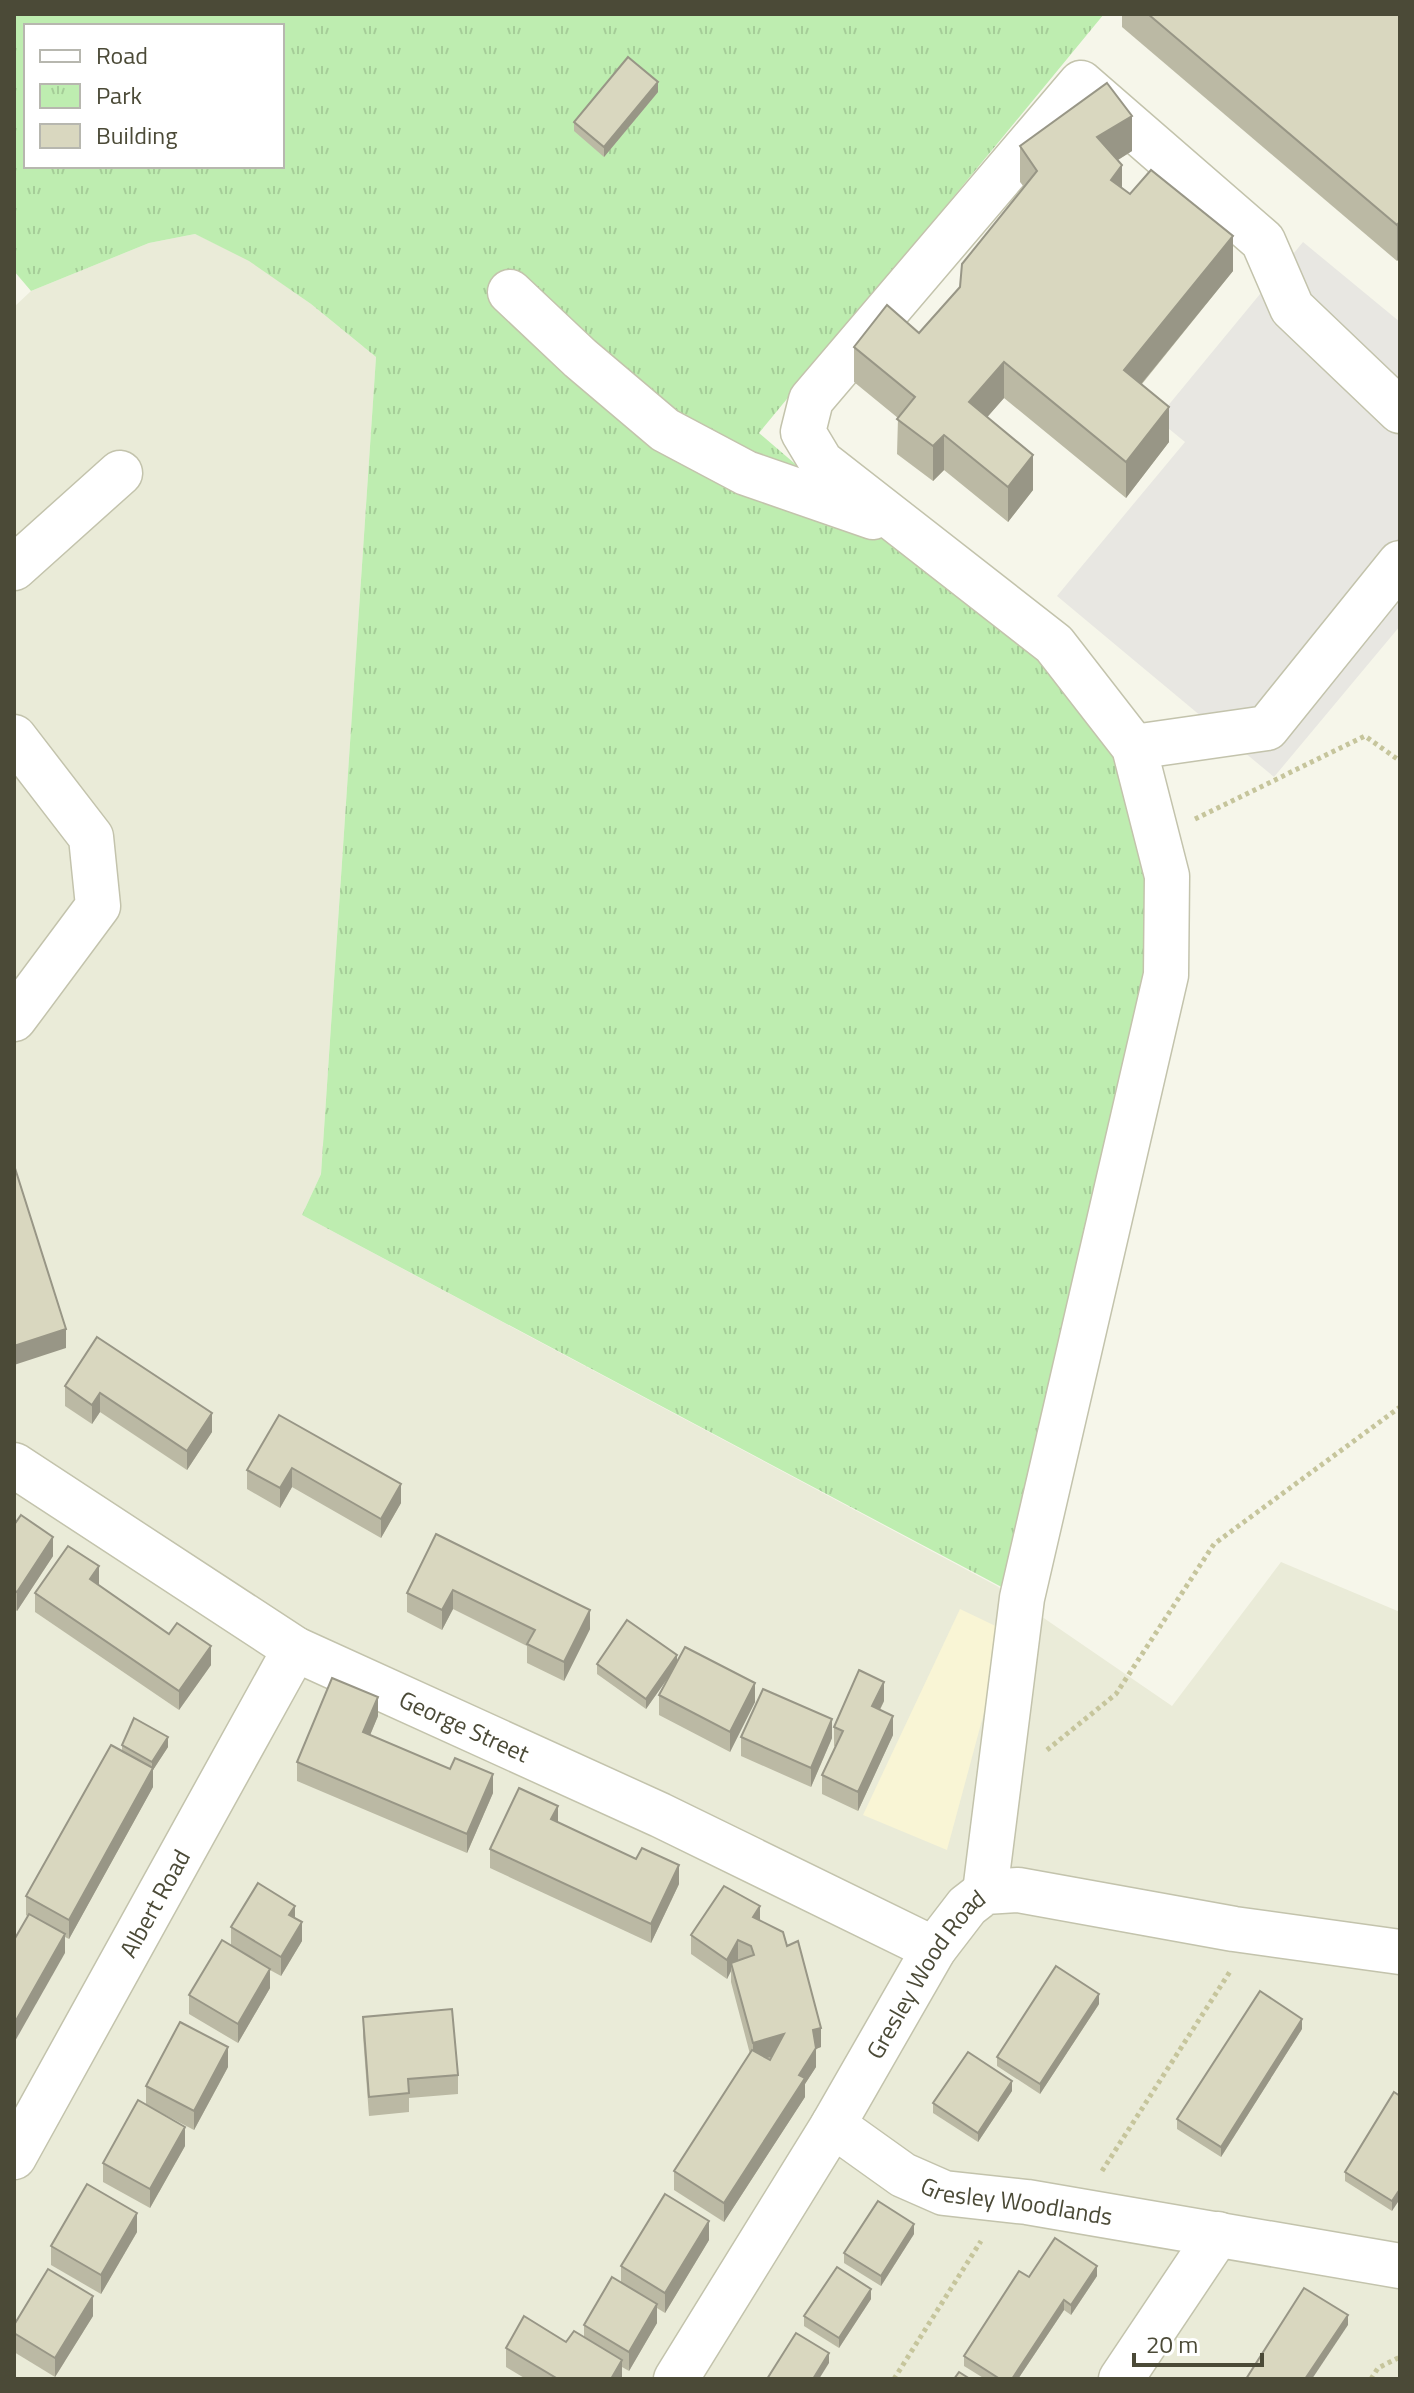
<svg xmlns="http://www.w3.org/2000/svg" width="1414" height="2393" font-family="'Titillium Web',sans-serif">
<defs>
<pattern id="park-tufts" width="24" height="20" patternUnits="userSpaceOnUse" patternTransform="scale(2)"><rect width="24" height="20" fill="#beedb0"/><path d="M3 7l-1-3M5 7V3M7 7l1-3M15 17l-1-3M17 17v-4M19 17l1-3" fill="none" stroke="#a5cd98"/></pattern>
</defs>
<rect width="100%" height="100%" fill="#f6f6ea"/>
<polygon fill="#eaebd8" points="195,234 249,260 311,304 376,357 321,1174 302,1215 997,1586 1172,1706 1281,1562 1400,1612 1400,2379 14,2379 14,307 31,291 149,243"/>
<polygon fill="#f9f5d5" points="960,1609 1006,1631 947,1850 863,1815"/>
<path fill="url(#park-tufts)" fill-rule="evenodd" d="M14 14H1104L759 433 822 487 1054 644 1134 747 1167 876 1022 1598 302 1215 321 1174 376 357 311 304 249 261 195 234 149 243 31 291 14 271ZM26 26H282V166H26Z"/>
<polygon fill="#e8e7e2" points="1303,242 1400,322 1400,626 1274,777 1057,596 1185,442 1157,419"/>
<g fill="none" stroke-linecap="round" stroke-linejoin="round">
<defs>
<g id="minor">
<polyline points="510,292 580,358 665,430 746,473 873,517"/>
<polyline points="14,568 120,473"/>
<polyline points="14,737 91,837 98,906 14,1019"/>
<polyline points="1134,747 1267,728 1400,563"/>
<path id="s1" d="M14 1465 295 1649 660 1815 934 1949"/>
<polyline points="985,1892 1022,1598 1166,975 1167,876 1134,747 1054,644 821,462 803,432 811,400 1081,83 1263,241 1292,308 1400,411"/>
<path id="s2" d="M833 2125 903 2175 944 2193 1027 2202 1400 2266"/>
<path id="s3" d="M14 2157 295 1649"/>
<path id="s4" d="M676 2379 833 2125 934 1949 967 1906 985 1892 1018 1890 1234 1929 1400 1952"/>
<polyline points="1121,2379 1218,2234"/>
</g>
</defs>
<use href="#minor" stroke="#c3c3ac" stroke-width="47"/>
<g stroke="#c6c59c" stroke-width="5" stroke-dasharray="4 4" stroke-linecap="butt">
<polyline points="1195,819 1365,736 1400,761"/>
<polyline points="1047,1750 1116,1694 1214,1544 1400,1407"/>
<polyline points="1102,2171 1231,1970"/>
<polyline points="894,2379 981,2241"/>
<polyline points="1371,2379 1378,2368 1400,2357"/>
</g>
<use href="#minor" stroke="#fff" stroke-width="44"/>
</g>
<g fill="#bbb9a4">
<polygon points="1122,14 1400,14 1400,257 1397,261 1122,27"/>
<polygon points="658,92 604,157 574,131 574,122"/>
<polygon points="1020,146 1132,151 1118,160 1122,188 1233,271 1142,384 1169,442 1126,498 1004,398 987,417 1033,490 1008,522 944,470 933,481 897,454 898,418 854,382 854,347 919,333 960,287 1024,187 1020,182"/>
<polygon points="97,1337 212,1432 187,1470 100,1412 92,1424 65,1406 65,1386"/>
<polygon points="279,1415 401,1503 381,1538 292,1487 280,1508 247,1489 247,1470"/>
<polygon points="14,1525 53,1556 17,1611 14,1609"/>
<polygon points="436,1534 590,1629 564,1681 527,1663 527,1646 453,1609 442,1630 407,1612 407,1593"/>
<polygon points="99,1585 169,1634 211,1665 179,1710 35,1612 35,1593"/>
<polygon points="677,1661 755,1702 730,1752 659,1715 659,1695 669,1676 646,1709 597,1674 597,1664"/>
<polygon points="884,1701 880,1710 893,1735 858,1811 822,1794 822,1775 836,1747 834,1746 834,1727"/>
<polygon points="378,1716 370,1735 493,1793 467,1853 297,1781 297,1762"/>
<polygon points="741,1737 832,1738 811,1787 741,1756"/>
<polygon points="122,1745 168,1747 153,1770 153,1787 69,1939 65,1937 65,1953 26,1915 26,1896 122,1750"/>
<polygon points="558,1822 679,1884 651,1943 490,1868 490,1849"/>
<polygon points="295,1919 302,1941 281,1976 270,1970 270,1988 238,2043 189,2014 189,1995 231,1946 231,1927"/>
<polygon points="760,1920 821,2047 816,2049 816,2067 805,2084 805,2097 724,2222 674,2190 674,2171 750,2054 731,1982 731,1971 727,1979 691,1954 691,1935"/>
<polygon points="1099,2004 1040,2094 997,2066 997,2057"/>
<polygon points="363,2017 458,2075 458,2094 409,2098 409,2112 369,2116 363,2036"/>
<polygon points="1302,2029 1221,2157 1177,2129 1177,2119"/>
<polygon points="228,2067 194,2130 146,2105 146,2086"/>
<polygon points="1012,2091 978,2142 933,2113 933,2103"/>
<polygon points="1394,2092 1392,2211 1345,2181 1345,2172"/>
<polygon points="185,2146 150,2208 103,2182 103,2163"/>
<polygon points="137,2232 101,2294 51,2265 51,2246"/>
<polygon points="914,2234 881,2286 844,2263 844,2253"/>
<polygon points="709,2240 665,2313 657,2308 657,2323 629,2371 622,2367 622,2379 526,2379 506,2367 506,2348 566,2342 584,2337 584,2325 621,2282 621,2266"/>
<polygon points="1097,2276 1071,2315 1064,2310 1018,2379 985,2379 964,2366 964,2356 1029,2277"/>
<polygon points="871,2299 839,2348 804,2326 804,2316"/>
<polygon points="93,2316 55,2377 14,2352 14,2325"/>
</g>
<g fill="#989686">
<polygon points="658,82 658,92 604,157 604,147"/>
<polygon points="1132,116 1132,151 1097,173 1097,137"/>
<polygon points="1122,165 1122,200 1111,180"/>
<polygon points="1400,221 1400,257 1397,261 1397,225"/>
<polygon points="1233,236 1233,271 1124,405 1124,370"/>
<polygon points="1004,362 1004,398 969,438 969,402"/>
<polygon points="1169,407 1169,442 1126,498 1126,462"/>
<polygon points="944,435 944,470 933,481 933,446"/>
<polygon points="1033,455 1033,490 1008,522 1008,487"/>
<polygon points="66,1329 66,1348 14,1365 14,1346"/>
<polygon points="100,1393 100,1412 92,1424 92,1405"/>
<polygon points="212,1413 212,1432 187,1470 187,1451"/>
<polygon points="292,1468 292,1487 280,1508 280,1488"/>
<polygon points="401,1484 401,1503 381,1538 381,1519"/>
<polygon points="53,1537 53,1556 17,1611 17,1592"/>
<polygon points="99,1566 99,1585 90,1579"/>
<polygon points="453,1590 453,1609 442,1630 442,1610"/>
<polygon points="590,1610 590,1629 564,1681 564,1662"/>
<polygon points="211,1646 211,1665 179,1710 179,1691"/>
<polygon points="677,1655 677,1665 646,1709 646,1699"/>
<polygon points="884,1682 884,1701 872,1725 872,1706"/>
<polygon points="755,1683 755,1702 730,1752 730,1732"/>
<polygon points="378,1697 378,1716 363,1752 363,1732"/>
<polygon points="893,1716 893,1735 858,1811 858,1792"/>
<polygon points="832,1719 832,1738 811,1787 811,1768"/>
<polygon points="168,1737 168,1747 153,1770 153,1787 69,1939 69,1920 152,1770 152,1762"/>
<polygon points="493,1774 493,1793 467,1853 467,1834"/>
<polygon points="558,1806 558,1825 551,1819"/>
<polygon points="679,1865 679,1884 651,1943 651,1924"/>
<polygon points="295,1906 295,1925 289,1915"/>
<polygon points="760,1906 760,1926 753,1917"/>
<polygon points="302,1922 302,1941 281,1976 281,1957"/>
<polygon points="65,1934 65,1953 14,2043 14,2024"/>
<polygon points="738,1940 738,1960 733,1969 731,1963 731,1971 727,1979 727,1960"/>
<polygon points="270,1969 270,1988 238,2043 238,2024"/>
<polygon points="1099,1994 1099,2004 1040,2094 1040,2084"/>
<polygon points="1302,2019 1302,2029 1221,2157 1221,2147"/>
<polygon points="821,2028 821,2047 816,2049 816,2067 805,2084 805,2097 724,2222 724,2203 799,2075 813,2030"/>
<polygon points="784,2034 784,2053 753,2062 753,2043"/>
<polygon points="228,2047 228,2067 194,2130 194,2111"/>
<polygon points="1012,2081 1012,2091 978,2142 978,2133"/>
<polygon points="185,2127 185,2146 150,2208 150,2189"/>
<polygon points="1400,2189 1400,2199 1392,2211 1392,2201"/>
<polygon points="137,2213 137,2232 101,2294 101,2275"/>
<polygon points="709,2221 709,2240 665,2313 665,2293"/>
<polygon points="914,2224 914,2234 881,2286 881,2276"/>
<polygon points="1097,2266 1097,2276 1071,2315 1071,2305"/>
<polygon points="871,2289 871,2299 839,2348 839,2338"/>
<polygon points="93,2296 93,2316 55,2377 55,2358"/>
<polygon points="1064,2300 1064,2310 1018,2379 1012,2379"/>
<polygon points="657,2304 657,2323 629,2371 629,2352"/>
<polygon points="1348,2315 1348,2325 1312,2379 1305,2379"/>
<polygon points="829,2353 829,2363 819,2379 813,2379"/>
<polygon points="622,2360 622,2379 611,2379"/>
</g>
<g fill="#d9d7bf" stroke="#989686" stroke-width="2">
<polygon points="1148,14 1400,14 1400,221 1397,225"/>
<polygon points="628,57 658,82 604,147 574,122"/>
<polygon points="1107,83 1132,116 1097,137 1122,165 1111,180 1130,194 1151,170 1233,236 1124,370 1169,407 1126,462 1004,362 969,402 1033,455 1008,487 944,435 933,446 897,419 915,397 854,347 887,305 919,333 960,287 962,264 1037,171 1020,146"/>
<polygon points="14,1165 66,1329 14,1346"/>
<polygon points="97,1337 212,1413 187,1451 100,1393 92,1405 65,1386"/>
<polygon points="279,1415 401,1484 381,1519 292,1468 280,1488 247,1470"/>
<polygon points="21,1515 53,1537 17,1592 14,1590 14,1525"/>
<polygon points="436,1534 590,1610 564,1662 527,1644 535,1630 453,1590 442,1610 407,1593"/>
<polygon points="68,1546 99,1566 90,1579 169,1634 177,1623 211,1646 179,1691 35,1593"/>
<polygon points="627,1620 677,1655 646,1699 597,1664"/>
<polygon points="685,1647 755,1683 730,1732 659,1695"/>
<polygon points="859,1670 884,1682 872,1706 893,1716 858,1792 822,1775 843,1731 834,1727"/>
<polygon points="332,1678 378,1697 363,1732 450,1769 455,1758 493,1774 467,1834 297,1762"/>
<polygon points="763,1689 832,1719 811,1768 741,1737"/>
<polygon points="134,1718 168,1737 152,1762 122,1745"/>
<polygon points="111,1745 153,1768 69,1920 26,1896"/>
<polygon points="519,1788 558,1806 551,1819 636,1859 642,1848 679,1865 651,1924 490,1849"/>
<polygon points="258,1883 295,1906 289,1915 302,1922 281,1957 231,1927"/>
<polygon points="724,1886 760,1906 753,1917 783,1932 787,1946 798,1941 821,2028 813,2030 816,2048 799,2075 805,2078 724,2203 674,2171 752,2050 770,2060 784,2034 753,2043 731,1963 754,1955 751,1946 738,1940 727,1960 691,1935"/>
<polygon points="29,1914 65,1934 14,2024 14,1940"/>
<polygon points="222,1940 270,1969 238,2024 189,1995"/>
<polygon points="1056,1966 1099,1994 1040,2084 997,2057"/>
<polygon points="1260,1991 1302,2019 1221,2147 1177,2119"/>
<polygon points="452,2009 458,2075 408,2079 409,2093 369,2097 363,2017"/>
<polygon points="180,2022 228,2047 194,2111 146,2086"/>
<polygon points="968,2052 1012,2081 978,2133 933,2103"/>
<polygon points="1394,2092 1400,2096 1400,2189 1392,2201 1345,2172"/>
<polygon points="138,2100 185,2127 150,2189 103,2163"/>
<polygon points="87,2184 137,2213 101,2275 51,2246"/>
<polygon points="665,2194 709,2221 665,2293 621,2266"/>
<polygon points="878,2201 914,2224 881,2276 844,2253"/>
<polygon points="1055,2238 1097,2266 1071,2305 1064,2300 1012,2379 1000,2379 964,2356 1019,2271 1029,2277"/>
<polygon points="837,2267 871,2289 839,2338 804,2316"/>
<polygon points="48,2269 93,2296 55,2358 14,2333 14,2325"/>
<polygon points="612,2277 657,2304 629,2352 584,2325"/>
<polygon points="1304,2288 1348,2315 1305,2379 1246,2379"/>
<polygon points="524,2316 566,2342 574,2331 622,2360 611,2379 558,2379 506,2348"/>
<polygon points="796,2333 829,2353 813,2379 767,2379"/>
<polygon points="959,2372 970,2379 954,2379"/>
</g>
<g text-anchor="middle" dominant-baseline="central" stroke-width="6" stroke-linejoin="round" paint-order="stroke">
<g font-size="24" fill="#4b4a37" stroke="#fff">
<text stroke="none"><textPath href="#s1" startOffset="522">George Street</textPath></text>
<text stroke="none"><textPath href="#s3" startOffset="290">Albert Road</textPath></text>
<text stroke="none"><textPath href="#s4" startOffset="476">Gresley Wood Road</textPath></text>
<text stroke="none"><textPath href="#s2" startOffset="204">Gresley Woodlands</textPath></text>
</g>
</g>
<rect width="1414" height="2393" fill="none" stroke="#4b4a37" stroke-width="32"/>
<rect x="24" y="24" width="260" height="144" fill="#ffffff" stroke="#b7b7af" stroke-width="2"/>
<rect x="40" y="50" width="40" height="12" fill="#ffffff" stroke="#b7b7af" stroke-width="2"/>
<text x="96" y="64" font-size="24" fill="#4b4a37">Road</text>
<rect x="40" y="84" width="40" height="24" fill="url(#park-tufts)" stroke="#b7b7af" stroke-width="2"/>
<text x="96" y="104" font-size="24" fill="#4b4a37">Park</text>
<rect x="40" y="124" width="40" height="24" fill="#d9d7bf" stroke="#b7b7af" stroke-width="2"/>
<text x="96" y="144" font-size="24" fill="#4b4a37">Building</text>
<path d="M1134 2353v12h128v-12" fill="none" stroke="#4b4a37" stroke-width="4"/>
<text x="1146" y="2353" font-size="24" fill="#4b4a37" stroke="#ffffff" stroke-width="6" paint-order="stroke">20 m</text>
</svg>
